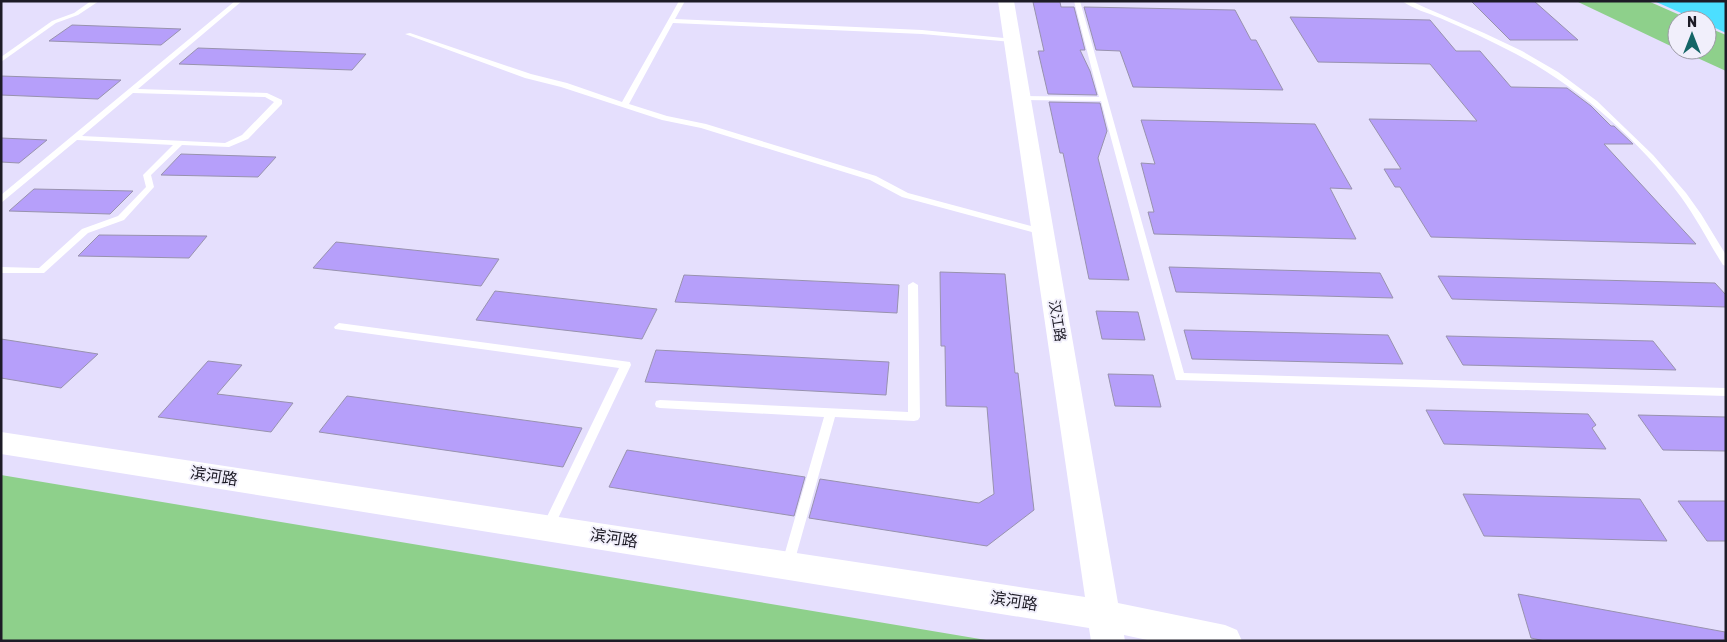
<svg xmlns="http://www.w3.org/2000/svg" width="1727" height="642" font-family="Rubik,'Noto Sans SC',sans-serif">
<rect width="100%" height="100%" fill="#e5dffd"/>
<g fill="#8ed08b">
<polygon points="1576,1 1648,1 1691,20 1677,20 1677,49"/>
<polygon points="1707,27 1726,35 1726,71 1680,50 1707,50"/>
<polygon points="1,475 992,641 1,641"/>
</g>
<polygon fill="#4cdfff" points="1654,1 1726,1 1726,33 1707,24 1707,20 1697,20"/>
<g fill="#b69ffa" stroke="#9892ae">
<polygon points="1471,1 1534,1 1578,40 1510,40"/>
<polygon points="1033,2 1060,2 1061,7 1074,7 1085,50 1080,50 1090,71 1097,95 1048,94 1038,51 1044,51"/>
<polygon points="1084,7 1235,10 1251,40 1256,40 1283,90 1133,87 1120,51 1096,50"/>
<polygon points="1290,17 1430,20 1456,51 1480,51 1511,87 1567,88 1591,106 1611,126 1614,126 1633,144 1604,144 1696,244 1431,237 1400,187 1395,187 1384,169 1401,169 1369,119 1477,121 1430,64 1318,62"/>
<polygon points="72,25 181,29 161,45 49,41"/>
<polygon points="198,48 366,54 352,70 179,64"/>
<polygon points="1,76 121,80 98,99 1,95"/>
<polygon points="1049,102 1100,103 1107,131 1098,158 1129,280 1089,279 1063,153 1060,153"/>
<polygon points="1141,120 1315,124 1352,189 1330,188 1356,239 1154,234 1148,212 1154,212 1141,163 1155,164"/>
<polygon points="1,138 47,140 19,163 1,162"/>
<polygon points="181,154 276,157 258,177 161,175"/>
<polygon points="34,189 133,191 110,214 9,211"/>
<polygon points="99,235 207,236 189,258 78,256"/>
<polygon points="336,242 499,259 481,286 313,268"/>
<polygon points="1169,267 1380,273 1393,298 1176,292"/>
<polygon points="940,272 1005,274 1015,373 1018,373 1034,510 987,546 809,518 820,479 979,503 994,494 987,407 946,406 945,346 941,346"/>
<polygon points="684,275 899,285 897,313 675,302"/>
<polygon points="1438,276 1715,283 1726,295 1726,307 1452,299"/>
<polygon points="495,291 657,309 642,339 476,320"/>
<polygon points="1096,311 1138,312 1145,340 1102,339"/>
<polygon points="1184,330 1388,335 1403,364 1192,359"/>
<polygon points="1446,336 1653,341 1676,370 1463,365"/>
<polygon points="1,339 98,354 61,388 1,378"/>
<polygon points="656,350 889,362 886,395 645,382"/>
<polygon points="208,361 242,365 217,394 293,403 271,432 158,417"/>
<polygon points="1108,374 1153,375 1161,407 1115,406"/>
<polygon points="347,396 582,428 563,467 319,432"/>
<polygon points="1426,410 1588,414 1596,425 1592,428 1606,449 1444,444"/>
<polygon points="1638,415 1726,417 1726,451 1663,450"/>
<polygon points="627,450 805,477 794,516 609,487"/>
<polygon points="1463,494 1640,499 1667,541 1484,536"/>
<polygon points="1678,501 1726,501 1726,541 1707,541"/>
<polygon points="1518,594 1725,632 1724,641 1545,641 1531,638"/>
</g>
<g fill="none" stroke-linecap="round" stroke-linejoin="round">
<g fill="#fff" fill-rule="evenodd">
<polygon points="91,1 99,1 78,15 56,23 1,62 1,57 52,21 74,13"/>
<path d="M235 1H242L138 89 267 93 282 100V104L248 139 229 147 182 145 151 175 154 187 124 220 88 233 44 273H1V267L39 268 82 229 118 216 146 187 143 175 173 145 77 140 1 203V195ZM133 93 265 97 274 102 242 135 225 143 82 136Z"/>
<polygon points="679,1 685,1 675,19 922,30 1014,39 1015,40 1012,42 922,34 673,23 629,104 667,116 706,124 876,176 908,193 1046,230 1048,232 1043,235 902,197 870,180 701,128 662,120 561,87 525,78 405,34 410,33 531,74 567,83 622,102"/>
<polygon points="1074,1 1080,1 1184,373 1726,388 1726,396 1176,380 1101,101 1022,100 1018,98 1022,96 1099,97"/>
<path d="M1402 1H1411L1426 8 1484 33 1522 51 1558 72 1597 101 1653 155 1686 193 1701 214 1726 255V266L1723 265C1709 243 1697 219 1681 197 1638 139 1580 88 1516 54 1491 41 1466 29 1440 18 1428 13 1413 9 1402 1Z"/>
<polygon points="913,282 918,285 920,417 918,420 914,421 835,417 794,563 792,567 788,569 784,567 782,563 824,417 660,408 656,407 655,404 656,401 660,400 908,412 908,285"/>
<polygon points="339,323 630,362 631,365 552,531 548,532 544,531 542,527 619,368 335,329 334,327"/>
</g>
<polygon fill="#fff" fill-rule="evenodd" points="998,1 1014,1 1118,603 1225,625 1237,630 1242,641 1152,641 1124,635 1125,641 1091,641 1089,628 1,454 1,432 1085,597"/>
</g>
<g text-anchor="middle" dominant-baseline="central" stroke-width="4" stroke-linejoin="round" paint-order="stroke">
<g font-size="14" fill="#1d1b26" stroke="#f1effb">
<text transform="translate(1057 321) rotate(81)">汉江路</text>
</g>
<g font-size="16" fill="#1d1b26" stroke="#f1effb">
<text transform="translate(214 476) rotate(9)">滨河路</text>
<text transform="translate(614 538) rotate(9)">滨河路</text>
<text transform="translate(1014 601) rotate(9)">滨河路</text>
</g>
</g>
<rect width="1727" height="642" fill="none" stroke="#1d1b26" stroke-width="5"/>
<g transform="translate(1692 35)"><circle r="24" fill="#f1effb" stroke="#9c9aa6"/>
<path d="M0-4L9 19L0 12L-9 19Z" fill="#156566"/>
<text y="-8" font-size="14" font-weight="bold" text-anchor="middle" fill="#1d1b26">N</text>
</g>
</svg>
